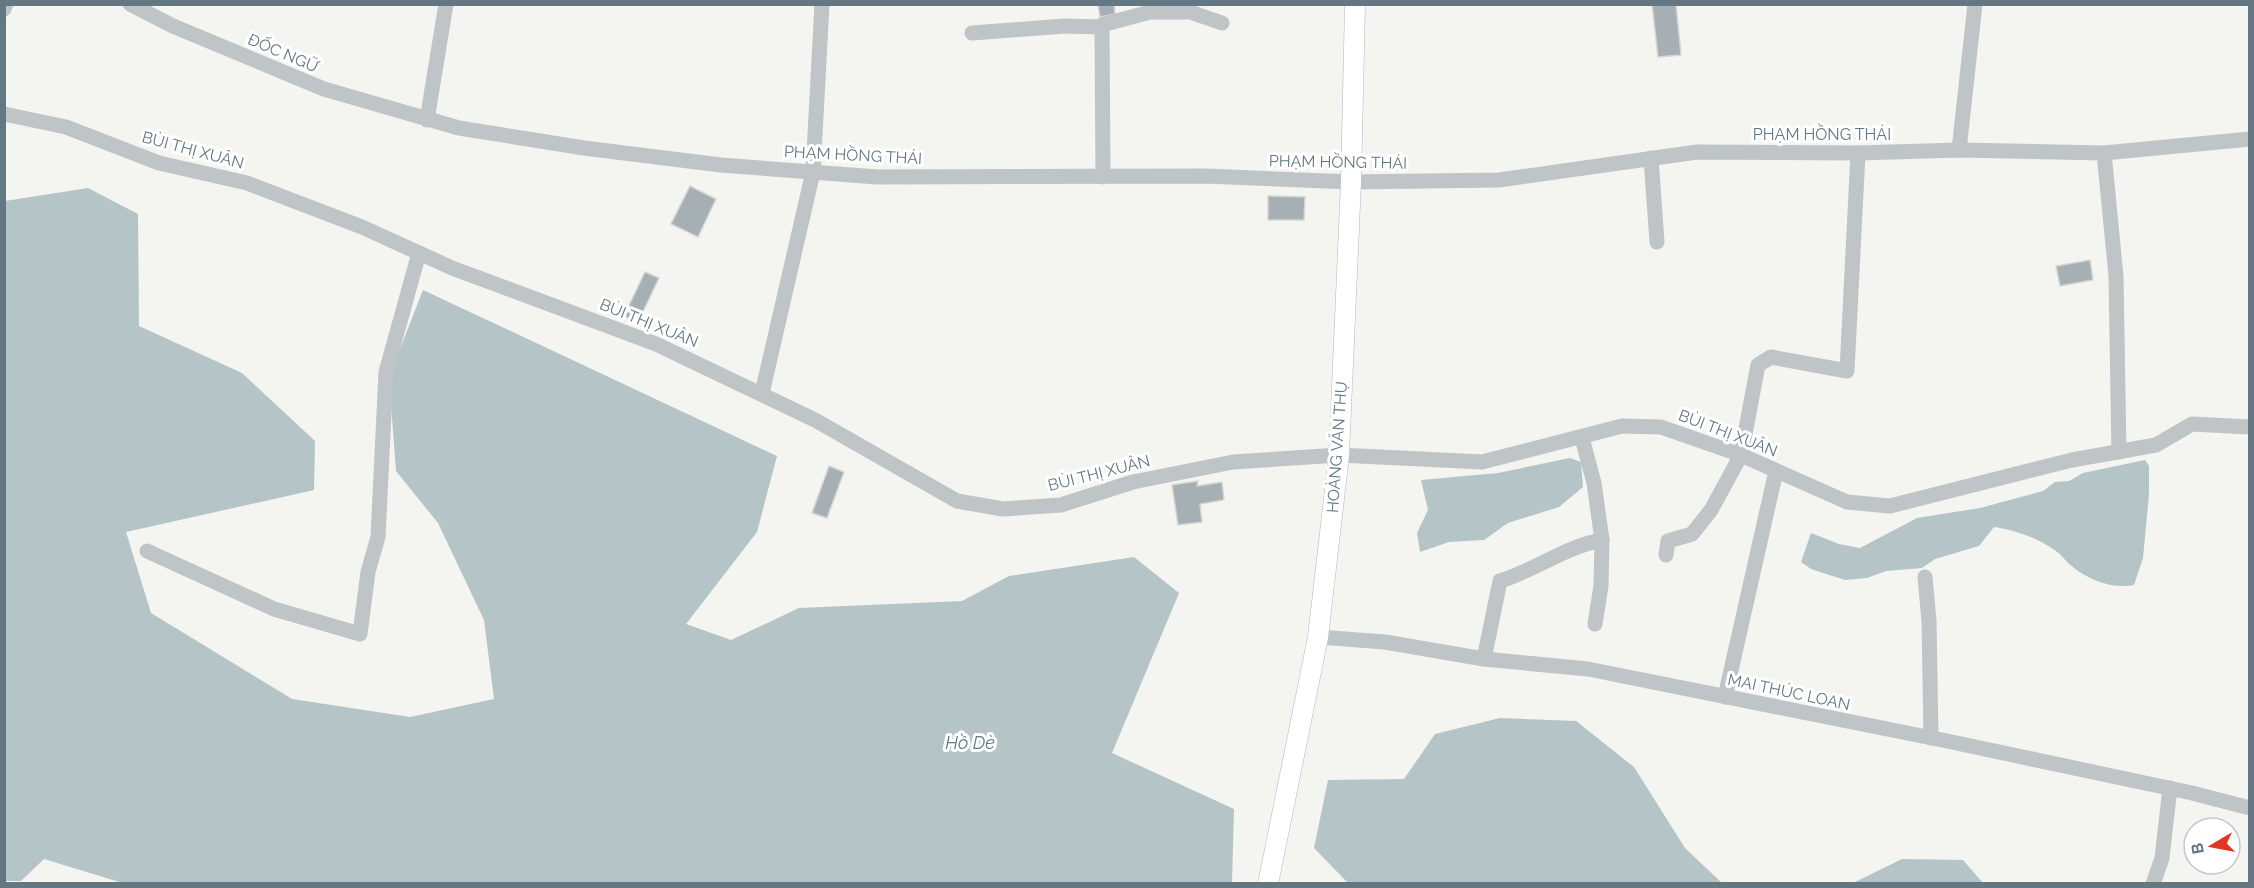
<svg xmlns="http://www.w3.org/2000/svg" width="2254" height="888" font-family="Raleway,sans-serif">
<rect width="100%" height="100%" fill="#f4f4f0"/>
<g fill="#b5c4c6">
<polygon points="88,188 138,214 139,326 242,373 315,441 314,490 126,532 151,613 292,699 410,717 494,699 484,620 438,523 396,471 389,377 423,290 777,456 757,532 686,624 731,640 799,608 962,601 1009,576 1134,557 1179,593 1112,753 1234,809 1232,883 126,884 44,859 21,881 5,881 5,201"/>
<polygon points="1570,458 1581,462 1583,487 1559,507 1508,523 1484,540 1449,542 1420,552 1417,533 1428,510 1421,480 1498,473"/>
<path d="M2145 460 2149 466V494L2143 558 2134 585C2113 589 2090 581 2073 567 2066 562 2062 555 2056 551 2039 538 2015 530 1994 527L1979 546 1935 559 1922 568 1886 571 1867 578 1845 580 1811 569 1801 562 1811 533 1839 544 1860 548 1917 518 1980 508 2043 491 2055 482 2069 481 2083 473Z"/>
<polygon points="1500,718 1576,721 1634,767 1685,848 1722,883 1348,883 1314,848 1328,780 1404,779 1435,734"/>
<polygon points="1902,859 1963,860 1983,883 1853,883"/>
</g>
<g fill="#a6b0b4" stroke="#d6d5d3" stroke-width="1.5">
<polygon points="1098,4 1114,4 1115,14 1100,17"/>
<polygon points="1652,4 1676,4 1681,55 1658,57"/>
<polygon points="690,186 716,199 698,237 671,224"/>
<polygon points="1268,196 1305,197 1304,220 1268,220"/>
<polygon points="2090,260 2093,280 2060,286 2056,266"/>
<polygon points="645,272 659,278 638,322 624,316"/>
<polygon points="829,466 844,472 827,518 812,513"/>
<polygon points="1198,481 1197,486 1222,482 1224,500 1200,504 1202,522 1178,525 1172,485"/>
</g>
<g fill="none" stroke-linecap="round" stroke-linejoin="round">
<defs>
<polyline id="secondary" points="1268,884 1318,637 1339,455 1351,182 1355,4"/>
</defs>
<use href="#secondary" stroke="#b1b8bb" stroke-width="21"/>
<g stroke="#bfc4c6" stroke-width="15">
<polyline points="130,4 173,26 324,89 459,128 584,148 721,165 877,177 1205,176 1351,182 1499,180 1697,152 1858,153 1959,150 2104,153 2250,139"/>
<polyline points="4,9 6,4"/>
<polyline points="972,33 1065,26 1102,27"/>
<polyline points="4,114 66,127 159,163 247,183 362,227 452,268 656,344 815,420 957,501 1003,509 1061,505 1133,482 1233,462 1339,455 1482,462 1622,426 1661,427 1741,455 1847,502 1890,506 2072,460 2156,445 2192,424 2250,427"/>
<polyline points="427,120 446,4"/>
<polyline points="1959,150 1975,4"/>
<polyline points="2104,153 2116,276 2119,452"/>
<polyline points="1651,158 1657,242"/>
<polyline points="1103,177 1102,25 1150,12 1190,12 1222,23"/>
<polyline points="762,393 813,172 822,4"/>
<polyline points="147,551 274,609 360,634 368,572 378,537 386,372 419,253"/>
<polyline points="1666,555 1668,541 1692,534 1711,510 1741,455 1758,365 1771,357 1847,371 1858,153"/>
<polyline points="1925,577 1929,621 1931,738"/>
<polyline points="1595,624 1601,586 1602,540"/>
<polyline points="1318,637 1385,642 1484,659 1588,669 1947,741 2192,793 2250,808"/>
<path d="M1484 659 1500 581C1536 570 1564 547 1602 540L1594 483 1582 438"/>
<polyline points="1725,697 1776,471"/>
<polyline points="2153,884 2162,858 2170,788"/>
</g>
<use href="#secondary" stroke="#fff" stroke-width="20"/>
</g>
<g text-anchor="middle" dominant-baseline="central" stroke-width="6" stroke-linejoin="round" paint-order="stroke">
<g font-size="16" fill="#637882" stroke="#fff">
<text transform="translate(283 53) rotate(23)">ĐỐC NGỮ</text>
<text x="1822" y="134">PHẠM HỒNG THÁI</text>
<text transform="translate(193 150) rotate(15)">BÙI THỊ XUÂN</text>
<text transform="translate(853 155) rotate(3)">PHẠM HỒNG THÁI</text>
<text transform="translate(1338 162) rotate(1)">PHẠM HỒNG THÁI</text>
<text transform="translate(649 323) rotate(22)">BÙI THỊ XUÂN</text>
<text transform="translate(1728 433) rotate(21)">BÙI THỊ XUÂN</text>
<text transform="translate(1337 447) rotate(-86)">HOÀNG VĂN THỤ</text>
<text transform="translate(1099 473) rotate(-14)">BÙI THỊ XUÂN</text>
<text transform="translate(1789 692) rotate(12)">MAI THÚC LOAN</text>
</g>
<g font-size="18" font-style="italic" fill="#5f7b7f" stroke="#fff">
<text x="970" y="742">Hồ Dè</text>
</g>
</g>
<rect width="2254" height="888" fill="none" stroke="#637882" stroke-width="12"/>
<g transform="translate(2212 846) rotate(260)"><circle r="28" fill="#ffffff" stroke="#c1c9cd" stroke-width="1.5"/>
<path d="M0-4.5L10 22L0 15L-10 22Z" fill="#e33621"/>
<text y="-9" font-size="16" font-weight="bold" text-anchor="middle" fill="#637882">B</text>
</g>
</svg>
